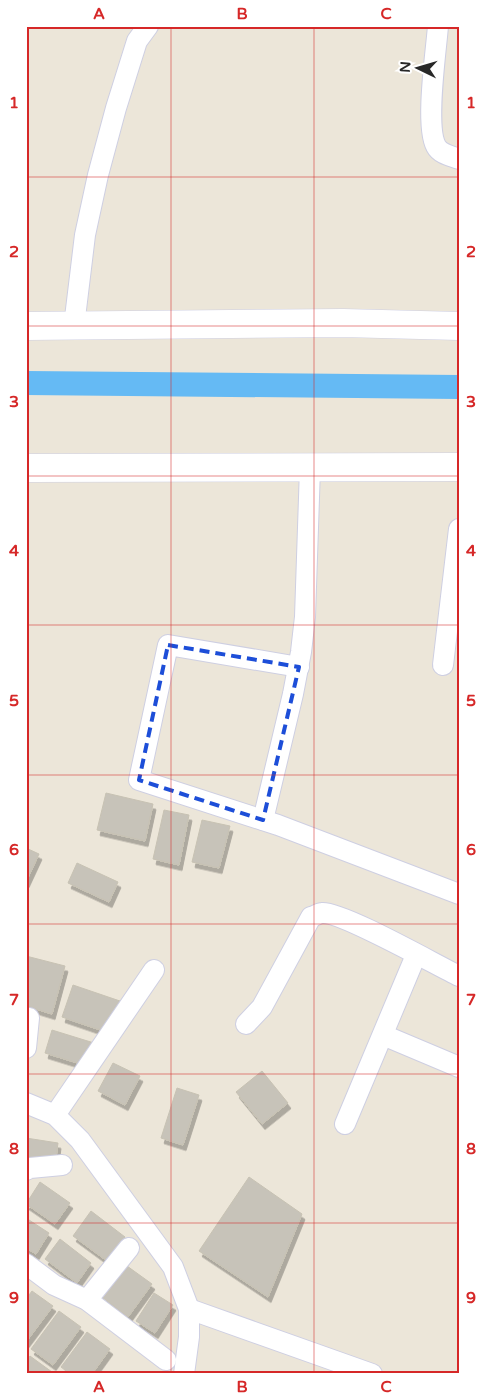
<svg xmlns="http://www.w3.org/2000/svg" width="485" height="1400" font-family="'Varela Round',sans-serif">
<defs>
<filter id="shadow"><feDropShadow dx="3" dy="5.5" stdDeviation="0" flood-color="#0004"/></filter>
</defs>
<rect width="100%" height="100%" fill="#ece6d9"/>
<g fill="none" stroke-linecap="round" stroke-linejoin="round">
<polyline stroke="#65baf4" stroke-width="24" points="26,383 459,387"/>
</g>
<g fill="#c7c3b9" stroke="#c7c2b3" filter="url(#shadow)">
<polygon points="106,793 153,804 145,841 97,830"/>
<polygon points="164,810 189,815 179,865 153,859"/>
<polygon points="202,820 230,826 219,868 192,862"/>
<polygon points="26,848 39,854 26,882"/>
<polygon points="77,863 118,882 109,902 68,883"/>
<polygon points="26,956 65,966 52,1014 26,1006"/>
<polygon points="73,985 120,1001 109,1033 62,1017"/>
<polygon points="52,1030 94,1043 87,1066 45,1053"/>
<polygon points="113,1063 140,1076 125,1105 98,1091"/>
<polygon points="262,1071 288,1103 262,1124 236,1092"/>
<polygon points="177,1088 199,1095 183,1145 161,1138"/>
<polygon points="26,1138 58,1143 55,1165 26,1160"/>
<polygon points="249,1177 302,1214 268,1297 199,1251"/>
<polygon points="40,1182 70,1203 55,1224 26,1204"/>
<polygon points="91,1211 125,1237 107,1261 73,1236"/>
<polygon points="26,1218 49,1233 36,1254 26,1248"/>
<polygon points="60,1239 91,1263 77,1283 45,1259"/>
<polygon points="127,1266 152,1284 128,1317 103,1298"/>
<polygon points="32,1291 53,1306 26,1342 26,1299"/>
<polygon points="154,1293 173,1305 155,1333 136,1321"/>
<polygon points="59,1311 81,1327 53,1365 31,1349"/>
<polygon points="87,1332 110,1349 92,1374 70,1374 61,1367"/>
<polygon points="30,1356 52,1372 50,1374 26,1374 26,1362"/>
</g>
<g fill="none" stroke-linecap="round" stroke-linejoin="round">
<defs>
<g id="street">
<path d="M438 26C436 52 425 126 436 146 440 154 451 156 459 159"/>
<polyline points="74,326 85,235 98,175 116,108 137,41 148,26"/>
<polyline points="443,665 459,529"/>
<polyline points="299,667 168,645 139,780 278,825 459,894"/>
<polyline points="263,820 293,694 301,652 305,617 310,468"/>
<path d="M246 1024 262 1007 311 917C315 916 319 913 322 913 341 911 436 965 459 976"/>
<polyline points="383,1035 459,1067"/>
<polyline points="26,1048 29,1018"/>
<polyline points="26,1103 55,1115 80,1140 173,1267 189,1309 189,1337 184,1374"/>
<polyline points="55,1115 154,970"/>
<polyline points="345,1124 416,955"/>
<polyline points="26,1170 30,1168 62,1165"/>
<polyline points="26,1264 54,1285 87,1300 166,1360"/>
<polyline points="87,1300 129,1248"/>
<polyline points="189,1309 372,1374"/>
</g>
<g id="secondary">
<polyline points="26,326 343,323 459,326"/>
<polyline points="26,468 459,467"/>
</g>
</defs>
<use href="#street" stroke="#cecfe2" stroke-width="22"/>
<use href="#secondary" stroke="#cecfe2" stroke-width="29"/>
<use href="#street" stroke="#fff" stroke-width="20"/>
<use href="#secondary" stroke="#fff" stroke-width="28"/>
</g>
<path fill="none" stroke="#1d4ed8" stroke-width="4" stroke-dasharray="10 6" stroke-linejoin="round" d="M168 645 299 667 263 820 139 780Z"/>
<path fill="none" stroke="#d62828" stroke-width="1" stroke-opacity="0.55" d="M171 26V1374M314 26V1374M26 177H459M26 326H459M26 476H459M26 625H459M26 775H459M26 924H459M26 1074H459M26 1223H459"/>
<rect width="485" height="1400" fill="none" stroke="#ffffff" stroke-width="55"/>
<g transform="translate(418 68) rotate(275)" stroke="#ffffff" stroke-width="4" paint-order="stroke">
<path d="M0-4L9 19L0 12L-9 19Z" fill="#282828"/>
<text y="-8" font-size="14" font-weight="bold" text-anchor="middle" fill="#282828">N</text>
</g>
<rect x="28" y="28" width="430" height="1344" fill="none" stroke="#d62828" stroke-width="2"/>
<g font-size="16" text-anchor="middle" font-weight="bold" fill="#d62828">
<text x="99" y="19">A</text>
<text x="242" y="19">B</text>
<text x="386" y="19">C</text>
<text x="14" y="108">1</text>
<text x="471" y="108">1</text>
<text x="14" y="257">2</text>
<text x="471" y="257">2</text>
<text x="14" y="407">3</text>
<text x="471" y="407">3</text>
<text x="14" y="556">4</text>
<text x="471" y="556">4</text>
<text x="14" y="706">5</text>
<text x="471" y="706">5</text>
<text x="14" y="855">6</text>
<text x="471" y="855">6</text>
<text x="14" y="1005">7</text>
<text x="471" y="1005">7</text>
<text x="14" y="1154">8</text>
<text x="471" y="1154">8</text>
<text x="14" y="1303">9</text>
<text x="471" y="1303">9</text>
<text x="99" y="1392">A</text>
<text x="242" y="1392">B</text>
<text x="386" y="1392">C</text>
</g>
</svg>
